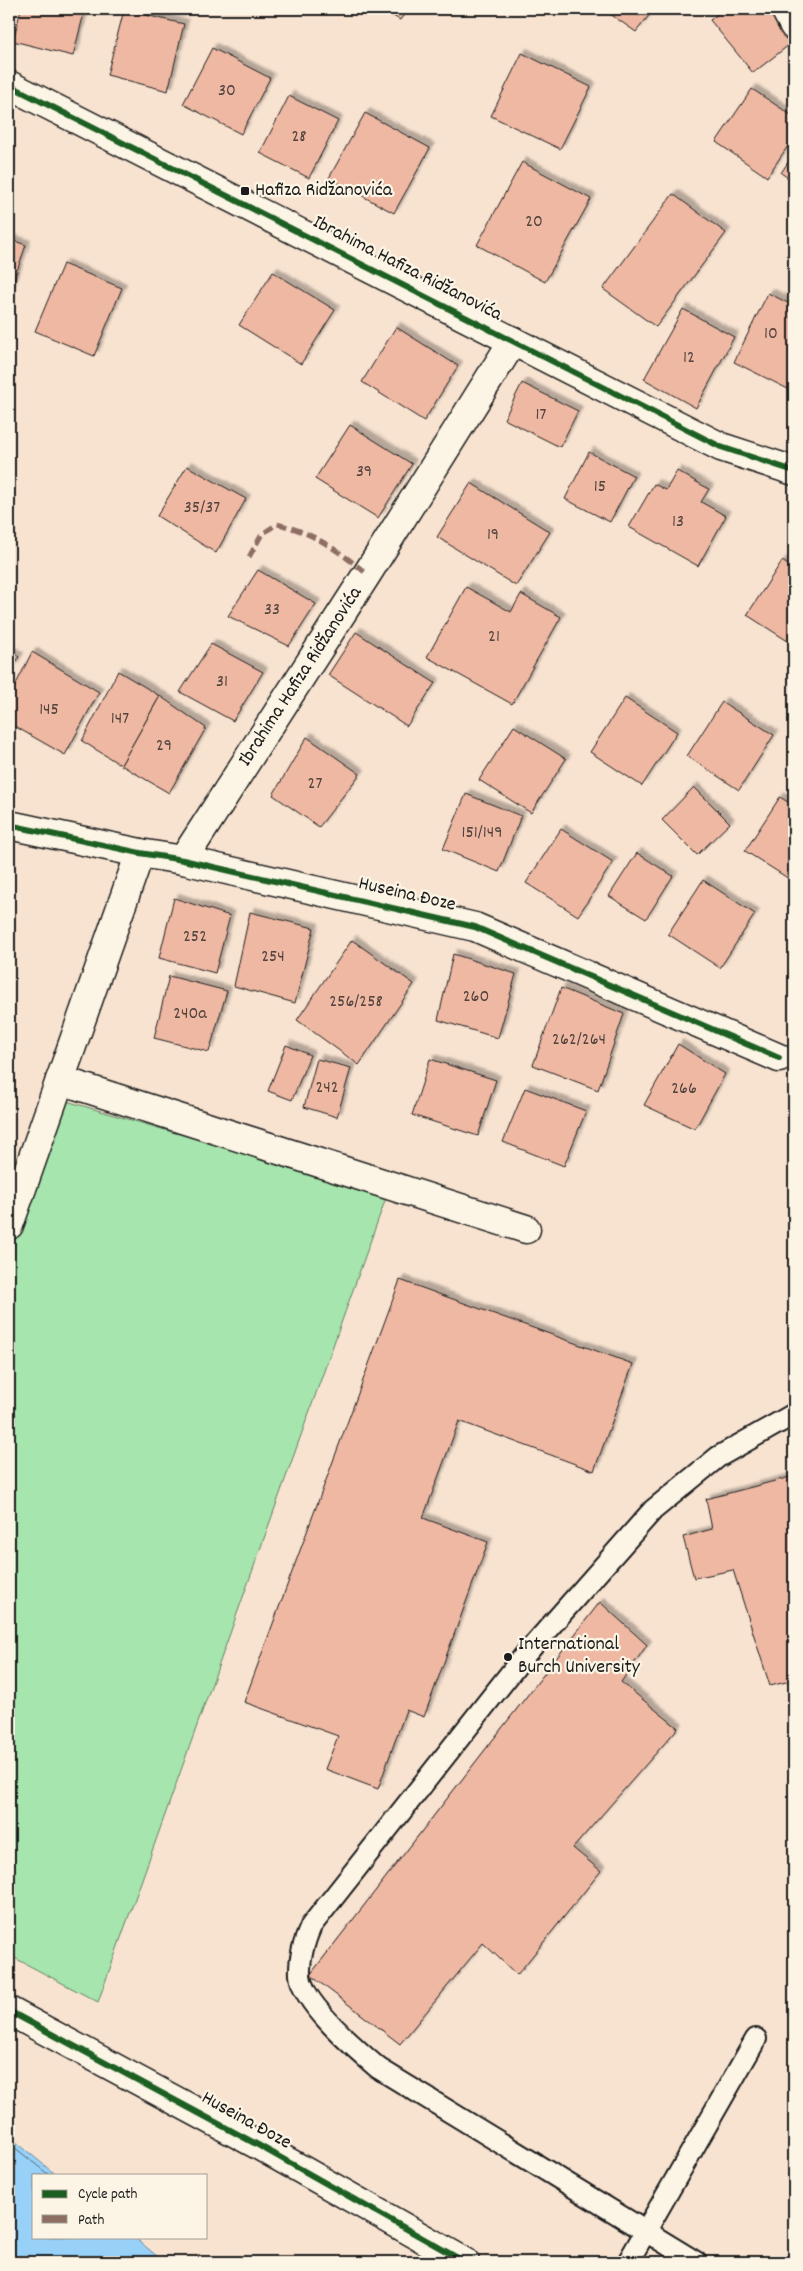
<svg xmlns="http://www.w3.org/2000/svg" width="803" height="2271" font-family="Dekko,sans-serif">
<defs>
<filter id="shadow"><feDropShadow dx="4.5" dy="-4.5" stdDeviation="1" flood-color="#0004"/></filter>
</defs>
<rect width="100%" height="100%" fill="#f8e3d1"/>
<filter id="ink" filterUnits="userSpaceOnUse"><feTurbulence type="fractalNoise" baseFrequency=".02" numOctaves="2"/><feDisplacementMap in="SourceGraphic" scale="10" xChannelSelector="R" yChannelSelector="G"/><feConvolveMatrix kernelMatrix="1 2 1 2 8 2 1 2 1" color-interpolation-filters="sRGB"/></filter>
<g filter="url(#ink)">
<polygon fill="#a6e5ad" stroke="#618064" points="46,1095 387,1195 98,2002 9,1955 9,1245"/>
<polygon fill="#98d1f8" stroke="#6689a0" points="9,2136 56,2175 34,2175 34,2237 134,2237 164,2262 9,2262"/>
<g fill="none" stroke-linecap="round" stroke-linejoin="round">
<polyline stroke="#4e6474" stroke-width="1" points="9,2143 49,2175"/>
</g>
<g fill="#efb8a3" stroke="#1c1c1c" filter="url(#shadow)">
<polygon points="21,9 85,9 73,56 13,41"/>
<polygon points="381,9 408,9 400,20"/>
<polygon points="603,9 654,9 636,32"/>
<polygon points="724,9 772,9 794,38 794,41 753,73 710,20"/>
<polygon points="124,10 184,24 168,91 107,75"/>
<polygon points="212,48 270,78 241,134 183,104"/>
<polygon points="522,53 591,87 560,149 491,116"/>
<polygon points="752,89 794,117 794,137 767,177 716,142"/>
<polygon points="289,96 338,121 309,178 260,153"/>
<polygon points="365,113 430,148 394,213 329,178"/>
<polygon points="794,153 794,182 781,173"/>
<polygon points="522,162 591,199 545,282 477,245"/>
<polygon points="673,194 726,233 656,327 603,289"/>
<polygon points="9,239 26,245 9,294"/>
<polygon points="63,264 122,288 94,356 35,331"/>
<polygon points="273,272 335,310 301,364 239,325"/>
<polygon points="768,293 794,306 794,377 788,389 734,362"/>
<polygon points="683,309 734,337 696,408 644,379"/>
<polygon points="396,327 458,366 424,421 362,382"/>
<polygon points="522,383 578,411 560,447 504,419"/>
<polygon points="350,425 412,464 378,518 315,479"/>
<polygon points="589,452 634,476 610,522 565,499"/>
<polygon points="187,466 246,499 216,553 157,516"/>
<polygon points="677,471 709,489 701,502 726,516 698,566 629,527 654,484 666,490"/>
<polygon points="471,483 550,532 516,586 437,537"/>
<polygon points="782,561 794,569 794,645 747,615"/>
<polygon points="258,570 316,604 289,646 228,616"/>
<polygon points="466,587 511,612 521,594 561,617 512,704 427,657"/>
<polygon points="356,632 435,683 407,726 328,675"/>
<polygon points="211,644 263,672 233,721 180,692"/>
<polygon points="9,651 19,657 9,673"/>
<polygon points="32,652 99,692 65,755 9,723 9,698"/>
<polygon points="118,671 160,696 121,765 82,741"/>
<polygon points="160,696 206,728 169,793 121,765"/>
<polygon points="625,698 677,732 642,786 590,752"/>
<polygon points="722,702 774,735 739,790 687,756"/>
<polygon points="514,726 566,759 531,813 479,780"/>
<polygon points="307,737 360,774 319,827 273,795"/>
<polygon points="694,787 730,823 697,855 662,820"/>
<polygon points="466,794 521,816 499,872 443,849"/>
<polygon points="780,797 794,806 794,882 745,851"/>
<polygon points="561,829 613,862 578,916 526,883"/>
<polygon points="637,853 673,876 646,919 609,896"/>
<polygon points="703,880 755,914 720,968 668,934"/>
<polygon points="174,898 230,916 215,973 159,958"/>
<polygon points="250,912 314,928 295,1003 234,986"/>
<polygon points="352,940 414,984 359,1065 297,1020"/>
<polygon points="453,954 516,974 498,1038 438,1020"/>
<polygon points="169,976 227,991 209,1052 154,1038"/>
<polygon points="561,988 624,1014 598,1090 533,1065"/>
<polygon points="678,1044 725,1074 695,1129 644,1105"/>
<polygon points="286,1045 310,1055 292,1100 268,1091"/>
<polygon points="317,1059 351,1068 337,1117 304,1107"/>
<polygon points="430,1059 496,1080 478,1136 412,1115"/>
<polygon points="525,1088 586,1111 564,1166 503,1142"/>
<polygon points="400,1280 633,1364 594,1471 459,1421 423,1518 488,1542 424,1717 406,1710 378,1789 325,1769 338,1736 244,1702"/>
<polygon points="794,1476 794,1680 770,1686 733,1570 694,1578 683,1537 712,1529 706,1499"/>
<polygon points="600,1602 647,1645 621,1682 678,1728 573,1848 601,1871 517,1975 483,1943 400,2044 310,1975"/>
</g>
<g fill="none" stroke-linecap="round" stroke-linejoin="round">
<defs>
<g id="lane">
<polyline points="628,2262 756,2039"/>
<path d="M696 2262 378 2068C357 2050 302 2003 300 1975 299 1957 304 1942 311 1926L524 1656 653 1510 718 1457 794 1414"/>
</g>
<g id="street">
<polyline points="785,9 794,26"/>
<polyline points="9,85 721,447 794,471"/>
<polyline points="9,825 140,853 183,860 475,927 779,1058"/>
<polyline points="183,860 367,574 513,341"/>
<polyline points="60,1080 526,1229"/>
<polyline points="9,1225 140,853"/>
</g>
<polyline id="secondary" points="9,2011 258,2145 465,2262"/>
</defs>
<use href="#lane" stroke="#1c1c1c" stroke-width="24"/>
<use href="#street" stroke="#1c1c1c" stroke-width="31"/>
<use href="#secondary" stroke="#1c1c1c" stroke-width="31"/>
<use href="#lane" stroke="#fcf5e5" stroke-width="20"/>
<use href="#street" stroke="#fcf5e5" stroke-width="28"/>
<use href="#secondary" stroke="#fcf5e5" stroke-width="28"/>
<path stroke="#8d6e63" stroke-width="5" stroke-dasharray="10 5" stroke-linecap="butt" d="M249 557 262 534 277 524C311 531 341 552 367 574"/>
<defs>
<g id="cycleway">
<polyline points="9,85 721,447 794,471"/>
<polyline points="9,825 140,853 183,860 475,927 779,1058"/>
<polyline points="9,2011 258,2145 465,2262"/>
</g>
</defs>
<use href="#cycleway" stroke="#fcf5e5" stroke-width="9"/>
<use href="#cycleway" stroke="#1b5e20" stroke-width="6"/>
</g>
</g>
<g fill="#1c1c1c" stroke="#fcf5e5" stroke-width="2">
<rect x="240" y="186" width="10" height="10" rx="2.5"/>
<circle cx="508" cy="1657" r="5"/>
</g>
<g text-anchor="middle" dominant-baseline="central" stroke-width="4.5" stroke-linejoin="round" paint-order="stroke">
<g font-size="18" fill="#51433e">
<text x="227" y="91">30</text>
<text x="299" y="137">28</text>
<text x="534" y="222">20</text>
<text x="771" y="334">10</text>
<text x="689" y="358">12</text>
<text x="541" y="415">17</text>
<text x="364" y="472">39</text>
<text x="600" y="487">15</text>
<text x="202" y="508">35/37</text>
<text x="678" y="522">13</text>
<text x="493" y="535">19</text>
<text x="272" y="610">33</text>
<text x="494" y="637">21</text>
<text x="222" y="682">31</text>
<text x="49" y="710">145</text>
<text x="120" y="719">147</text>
<text x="164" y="746">29</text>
<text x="315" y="784">27</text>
<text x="482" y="833">151/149</text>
<text x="195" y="937">252</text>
<text x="273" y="957">254</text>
<text x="476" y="997">260</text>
<text x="356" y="1002">256/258</text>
<text x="190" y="1014">240a</text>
<text x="579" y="1040">262/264</text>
<text x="327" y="1088">242</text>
<text x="684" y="1089">266</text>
</g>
<g font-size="20" fill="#1c1c1c" stroke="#fcf5e5" text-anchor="start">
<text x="255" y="191">Hafiza Ridžanovića</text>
<text x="518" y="1645">International<tspan x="518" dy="23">Burch University</tspan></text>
</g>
<g font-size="20" fill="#1c1c1c" stroke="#fcf5e5">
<text transform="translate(407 269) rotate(27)">Ibrahima Hafiza Ridžanovića</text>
<text transform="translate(301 677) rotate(-57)">Ibrahima Hafiza Ridžanovića</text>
<text transform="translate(407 895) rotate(13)">Huseina Đoze</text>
<text transform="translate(246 2121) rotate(29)">Huseina Đoze</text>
</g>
</g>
<rect width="803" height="2271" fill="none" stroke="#fcf5e5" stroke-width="30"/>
<rect x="15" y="15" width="773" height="2241" fill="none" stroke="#1c1c1c" stroke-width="2" filter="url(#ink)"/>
<rect x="32" y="2174" width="175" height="65" fill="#fcf5e5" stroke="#a29e95"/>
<rect x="42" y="2190" width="25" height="8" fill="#1b5e20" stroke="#a29e95"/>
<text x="78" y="2198" font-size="15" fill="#1c1c1c">Cycle path</text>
<rect x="42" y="2215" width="25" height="8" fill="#8d6e63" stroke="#a29e95"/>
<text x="78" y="2224" font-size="15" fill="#1c1c1c">Path</text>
</svg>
